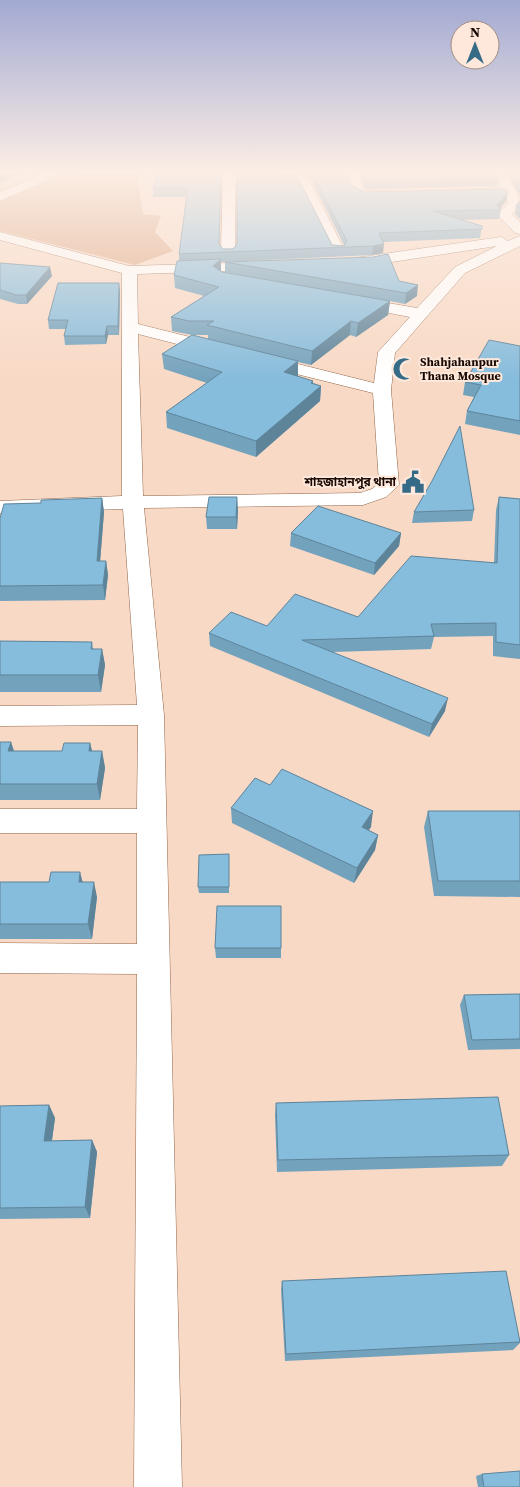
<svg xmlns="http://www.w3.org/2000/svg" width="520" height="1487" font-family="'Source Serif 4','Noto Sans Bengali',serif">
<rect width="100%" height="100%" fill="#f8d9c5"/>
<polygon fill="#dba581" points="69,172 137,175 143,214 161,216 155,232 173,251 135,265 0,231 0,201"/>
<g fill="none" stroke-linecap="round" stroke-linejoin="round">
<defs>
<g id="minor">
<polygon points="47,172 65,172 0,201 0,192"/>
<polygon points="223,172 235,172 235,176 305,176 310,182 345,251 343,254 333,254 298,183 235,184 235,254 233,257 223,257 221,254"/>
<path d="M345 172H357L363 190C372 192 389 188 395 195 386 205 364 198 352 195Z"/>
<polygon points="492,172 504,172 517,192 520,206 512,214 520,222 520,234 515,233 497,214 507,205 508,201 506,196 470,197 464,193 470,189 501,188"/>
<polygon points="0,232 129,266 263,262 268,263 270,266 268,269 263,270 137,274 138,324 226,346 229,350 226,354 220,355 138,334 143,496 360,493 372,489 379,483 373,393 256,364 253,360 256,356 262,355 374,383 378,352 410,317 347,305 345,302 347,299 353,297 417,308 455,267 497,246 372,265 348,265 346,262 348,259 501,237 508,241 520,236 520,246 465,273 395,353 391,390 399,485 386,497 363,505 144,508 164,715 182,1487 134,1487 137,974 0,973 0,943 137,944 137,833 0,833 0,809 137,809 138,725 0,726 0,706 137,705 123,509 0,513 0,501 122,496 122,273 0,240"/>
</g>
</defs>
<use href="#minor" stroke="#936648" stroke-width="1"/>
<use href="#minor" fill="#fff" fill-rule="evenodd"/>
</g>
<g fill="#73a2bd" fill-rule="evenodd">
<path d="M157 172H221L219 245 223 249 332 245 344 246V245L312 181 306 175 237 174 236 172H346L350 184 364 192 506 201 500 209 501 210 499 219 462 220 482 226 480 238 383 242V253L372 255 221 262V272H222L368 298 225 272V262L399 281 417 296 405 304 390 301 388 315 356 337 350 335 311 365 298 362 297 376 313 383 321 386 320 401 256 457 167 428 166 412 207 383 164 369 162 354 192 335 172 331 171 317 204 296 175 288 174 275 179 261V254L186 197H153V188ZM192 335H208V339Z"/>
<polygon points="359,172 497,172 499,177 498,186 365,189"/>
<polygon points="506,172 520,172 520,195"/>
<polygon points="520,202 520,219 515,214 516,205"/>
<polygon points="0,263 52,276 27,304 18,304 0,299"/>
<polygon points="120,291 119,335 108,335 106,344 65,345 64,336 66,329 49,329 48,320"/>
<polygon points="520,346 520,435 465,424 467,411 474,397 463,395 465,382"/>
<polygon points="499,497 520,499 520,659 493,656 493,636 434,637 431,649 333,652 445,711 429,737 210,646 209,633 358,617 494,563 496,510"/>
<polygon points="102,498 104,512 100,561 106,561 108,575 105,600 0,601 0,518 41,503"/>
<polygon points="238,509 237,529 207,529 206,517"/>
<polygon points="474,510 472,521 412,523 414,512"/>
<polygon points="291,533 401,533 399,546 374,575 290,546"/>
<polygon points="0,641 92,642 93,649 102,649 105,665 101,692 0,692"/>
<polygon points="0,742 11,742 14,751 62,751 90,743 92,751 102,751 105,768 100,800 0,800"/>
<polygon points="231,808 371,827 368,830 378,835 375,850 354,883 232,823"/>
<polygon points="428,811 520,811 520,897 434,896 424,827"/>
<polygon points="229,854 229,893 199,893 198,887"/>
<polygon points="0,882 83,882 97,897 92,939 0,939"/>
<polygon points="215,948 281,948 281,958 216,958"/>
<polygon points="520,994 520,1049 468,1050 460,1005 464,995"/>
<polygon points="276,1103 509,1155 502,1166 277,1172 275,1115"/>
<polygon points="49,1105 55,1118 52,1141 92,1140 97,1152 90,1218 0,1219 0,1106"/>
<polygon points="282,1281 520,1339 520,1343 513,1350 285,1361 281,1290"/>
<polygon points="482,1474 520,1487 478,1487 476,1476"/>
</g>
<g fill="#5e849a">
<polygon points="2,172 24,172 0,183 0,173"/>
<polygon points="508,192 506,201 498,210 497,205"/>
<polygon points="384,244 383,253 372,255 373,246"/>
<polygon points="221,259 221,273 213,266"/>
<polygon points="50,267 52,276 27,304 26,295"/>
<polygon points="119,283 120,291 119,335 118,326"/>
<polygon points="418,285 417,296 405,304 406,293"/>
<polygon points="390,301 388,315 356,337 358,323"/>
<polygon points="351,321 350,335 311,365 312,351"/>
<polygon points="107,326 108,335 106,344 105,336"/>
<polygon points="298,361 298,376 283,388 284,372"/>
<polygon points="313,381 312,393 321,386 320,401 256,457 256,441"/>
<polygon points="237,497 238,509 237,529 236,517"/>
<polygon points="102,498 104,512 99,575 97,561"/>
<polygon points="401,533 399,546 374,575 375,563"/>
<polygon points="106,561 108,575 105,600 103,585"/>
<polygon points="102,649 105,665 101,692 98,675"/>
<polygon points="448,698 445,711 429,737 432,724"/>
<polygon points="11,742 16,758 8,751"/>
<polygon points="90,743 94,759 89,751"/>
<polygon points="102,751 105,768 100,800 97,784"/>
<polygon points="373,811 371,827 360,843 362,827"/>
<polygon points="378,835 375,850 354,883 357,868"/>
<polygon points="80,872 84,887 79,882"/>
<polygon points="94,882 97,897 92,939 88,924"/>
<polygon points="49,1105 55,1118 50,1153 44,1141"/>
<polygon points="92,1140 97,1152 90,1218 85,1207"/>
</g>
<g fill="#86bcdc" stroke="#5e849a">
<polygon points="157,172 221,172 219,244 223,249 233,249 237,244 237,177 297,176 332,245 344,246 347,241 312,172 346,172 350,184 364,192 506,189 508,192 497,205 501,210 433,211 482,226 482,229 379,233 384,244 373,246 179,254 188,188 153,188"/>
<polygon points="363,172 497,172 499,177 366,180"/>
<polygon points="513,172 520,172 520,183"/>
<polygon points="520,202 520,208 516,205"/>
<polygon points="388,254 399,281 418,285 406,293 225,262 373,257"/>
<polygon points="221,259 213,266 222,272 390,301 358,323 351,321 312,351 207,325 214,321 189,321 171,317 219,287 174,275 177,261"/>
<polygon points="0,263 50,267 26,295 16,295 0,290"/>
<polygon points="58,283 119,283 118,326 107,326 105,336 64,336 68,320 48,320"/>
<polygon points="192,335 298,361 284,372 313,381 311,383 321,386 256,441 166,412 222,372 162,354"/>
<polygon points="489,340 520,346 520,421 467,411 481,385 465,382"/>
<polygon points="460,426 474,510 414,512 432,481"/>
<polygon points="209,497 237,497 236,517 206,517"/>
<polygon points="499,497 520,499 520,645 496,642 496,623 431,624 434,636 302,640 448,698 432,724 209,633 231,612 267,626 295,594 358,617 411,556 497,563"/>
<polygon points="102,498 97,561 106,561 103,585 0,586 0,518 4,504 41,503 41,500"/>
<polygon points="318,506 401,533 375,563 291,533"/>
<polygon points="0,641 92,642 91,649 102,649 98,675 0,675"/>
<polygon points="0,742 11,742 8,751 62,751 64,743 90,743 89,751 102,751 97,784 0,784"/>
<polygon points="282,769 373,811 362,827 378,835 357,868 231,808 255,778 270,785"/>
<polygon points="428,811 520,811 520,881 438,881"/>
<polygon points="229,854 229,887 198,887 199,855"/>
<polygon points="51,872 80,872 79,882 94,882 88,924 0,924 0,882 49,882"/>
<polygon points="217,906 281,906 281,948 215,948"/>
<polygon points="520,994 520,1039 472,1040 464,995"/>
<polygon points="498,1097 509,1155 278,1160 276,1103"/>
<polygon points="49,1105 44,1141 92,1140 85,1207 0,1208 0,1106"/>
<polygon points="506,1271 520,1342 286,1354 282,1281"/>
<polygon points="520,1471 520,1487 484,1487 482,1474"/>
</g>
<linearGradient id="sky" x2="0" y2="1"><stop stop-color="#a2a9d2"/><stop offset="0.45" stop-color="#fceee5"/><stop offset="1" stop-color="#fceee5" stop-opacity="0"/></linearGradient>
<rect width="520" height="381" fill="url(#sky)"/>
<defs>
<symbol id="mosque-bare" viewBox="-9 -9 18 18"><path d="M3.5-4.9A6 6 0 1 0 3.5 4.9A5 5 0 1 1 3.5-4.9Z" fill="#366b87" stroke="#fde8db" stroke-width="2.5" paint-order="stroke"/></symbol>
<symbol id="civic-bare" viewBox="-9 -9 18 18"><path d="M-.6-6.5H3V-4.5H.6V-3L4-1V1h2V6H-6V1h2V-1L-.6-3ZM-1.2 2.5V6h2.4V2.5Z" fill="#366b87" stroke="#fde8db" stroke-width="2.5" paint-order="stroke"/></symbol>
</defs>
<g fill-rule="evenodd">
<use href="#mosque-bare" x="388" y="353" width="32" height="32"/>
<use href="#civic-bare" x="397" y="466" width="32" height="32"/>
</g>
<g text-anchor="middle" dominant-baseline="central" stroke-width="4" stroke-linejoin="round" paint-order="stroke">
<g font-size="12" font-weight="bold" fill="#190801" stroke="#fde8db" text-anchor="start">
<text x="420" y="362">Shahjahanpur<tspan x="420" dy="14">Thana Mosque</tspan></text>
<text x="396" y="482" text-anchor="end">শাহজাহানপুর থানা</text>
</g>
</g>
<g transform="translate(475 45)"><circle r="24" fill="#fde8db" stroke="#a28e84"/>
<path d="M0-4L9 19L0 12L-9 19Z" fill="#366b87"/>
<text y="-8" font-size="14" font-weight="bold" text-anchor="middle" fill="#190801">N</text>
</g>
</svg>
